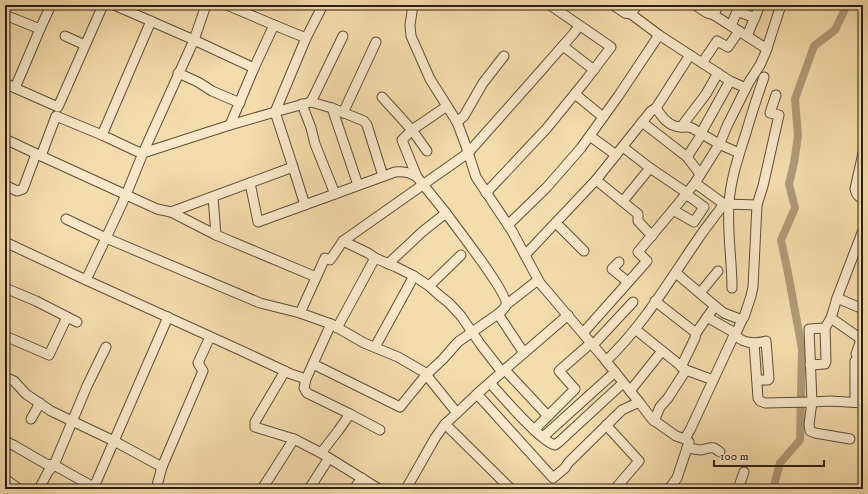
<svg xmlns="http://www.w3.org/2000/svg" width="868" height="494" font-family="'IM FELL DW Pica',serif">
<rect width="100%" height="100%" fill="#f5dcac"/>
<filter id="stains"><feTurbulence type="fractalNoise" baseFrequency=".005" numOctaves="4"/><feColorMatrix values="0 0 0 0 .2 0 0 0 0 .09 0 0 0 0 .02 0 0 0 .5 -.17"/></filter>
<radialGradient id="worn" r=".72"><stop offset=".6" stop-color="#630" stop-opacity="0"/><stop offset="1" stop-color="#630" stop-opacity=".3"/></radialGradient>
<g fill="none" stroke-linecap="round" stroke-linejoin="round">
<polyline stroke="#b19b77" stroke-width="8" points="773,489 780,463 800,440 802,349 788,273 781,240 795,208 789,184 794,163 798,136 795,99 814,46 835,30 847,5"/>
<defs>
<g id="minor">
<polyline points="114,5 194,40 254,68 274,25 227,5"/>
<polyline points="206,5 194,40 143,153 126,195 106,238 260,303 300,313 331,324 364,343 398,357 424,372 457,413 477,394 502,372 481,345 461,316 449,303 439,295 429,286 414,276 396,267 375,258 337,328"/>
<polyline points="413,5 410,25 411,36 430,79 457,122 466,146 476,177 512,231 540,283 602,356 639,402 652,419 676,436 685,439 689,442 677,478 669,489"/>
<polyline points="613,5 625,13 631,14 637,5"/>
<polyline points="695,5 707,13 714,15"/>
<polyline points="718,5 714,15 767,49"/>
<polyline points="5,15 40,29 51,5"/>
<polyline points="274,25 306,38"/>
<polyline points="731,26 737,11 755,18"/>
<polyline points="40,29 15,88 58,107 103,5"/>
<polyline points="659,35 730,81 746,88"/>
<polyline points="65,36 85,45"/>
<polyline points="747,36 760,5"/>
<polyline points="563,46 594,70"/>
<polyline points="702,63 717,41 728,47 739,31"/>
<polyline points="254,68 230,125 275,112 306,38 323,5"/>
<polyline points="178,73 198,82 212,91 240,103"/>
<polyline points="5,83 15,88"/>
<polyline points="575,94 603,117"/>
<polyline points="382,97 412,130 427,151"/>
<polyline points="311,102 343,36"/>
<polyline points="302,104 311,128 315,144 335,194"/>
<polyline points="332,108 364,121 367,125 383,176"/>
<path d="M656 108C662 117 668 126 680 127 684 128 688 126 692 128L719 144 739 153"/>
<polyline points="343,113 376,42"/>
<polyline points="457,122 464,116 483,83 504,56"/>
<polyline points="642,122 687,157 700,174"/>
<polyline points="681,127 706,94 718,73"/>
<polyline points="701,133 730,81"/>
<polyline points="102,135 151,21"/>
<polyline points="590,136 616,155"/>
<polyline points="5,139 41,156 56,116 102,135 136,151 143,153 230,125"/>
<polyline points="623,147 650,168 687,193"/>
<path d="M863 153 855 189C856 194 858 197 863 199"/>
<polyline points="41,156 157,209 171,212 293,167 275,112 311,102 332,108 358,185"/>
<polyline points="687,157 702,134"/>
<polyline points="293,167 305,205"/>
<polyline points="596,180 638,214 638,221 652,236"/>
<path d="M250 183 258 222 395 172C403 171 410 172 417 177"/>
<polyline points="695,183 724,204"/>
<polyline points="5,185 17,191 23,189 36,154"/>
<polyline points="486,193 547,128 586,80 611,47 550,5"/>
<polyline points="623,201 650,168"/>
<polyline points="673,210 694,222 704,207 686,194"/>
<polyline points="171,212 216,235 213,197"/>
<polyline points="446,213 417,177 402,140 412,130 447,106"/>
<polyline points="66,219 106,238 86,280"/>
<polyline points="556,223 584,251"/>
<polyline points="508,225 547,187 581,148 619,95 659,35 631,14"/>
<polyline points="216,235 316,277"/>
<polyline points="343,241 368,253 375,258"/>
<polyline points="5,242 86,280 242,351 291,374 306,379 331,324"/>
<polyline points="525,255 596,180 651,111 656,108 690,55"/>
<polyline points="330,260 343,241 468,153 539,73 574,33 579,26"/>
<polyline points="619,262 612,269 628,282"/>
<path d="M388 264 422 232 446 213C455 226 509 294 506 305 505 309 500 312 498 314"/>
<polyline points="676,273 715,306 724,313 742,320 744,317 751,296 753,287 757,205"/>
<polyline points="429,286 461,255"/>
<polyline points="5,288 36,301 77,322"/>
<path d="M732 288C732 260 727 233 729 205 730 181 738 158 745 136 751 116 757 97 764 77"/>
<polyline points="700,293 718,271"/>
<polyline points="837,298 863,230"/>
<polyline points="655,301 696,333 715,306"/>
<polyline points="506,305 538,280"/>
<polyline points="863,309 837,298 831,318 825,328 809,329 812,402 830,401 863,403"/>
<polyline points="300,313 325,258"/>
<polyline points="707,317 735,333 737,331 742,320"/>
<polyline points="831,318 861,339"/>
<polyline points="635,329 686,370 713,380"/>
<polyline points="583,333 647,261 638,252 673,210 695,183 720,143 727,126 749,82 760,65 765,54 781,5"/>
<polyline points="5,336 49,355 67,317"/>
<polyline points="754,343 758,398 760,401 765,403 812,402 809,424 810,431 815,433 850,439"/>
<polyline points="593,345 633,302"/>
<polyline points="375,347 414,276"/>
<polyline points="856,354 863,334"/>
<path d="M606 361C643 326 669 281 698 239 706 227 715 216 724 204L757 205 763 186 779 115 770 113 776 95"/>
<polyline points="855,361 855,402"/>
<polyline points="313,364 400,407 426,375 443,359 458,342 498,314 524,353"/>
<polyline points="810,365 825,364 826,361 825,328"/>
<polyline points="681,367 695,338 696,333"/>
<polyline points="505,370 548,416"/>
<polyline points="285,371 255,422 255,427 294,439"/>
<polyline points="502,372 568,315"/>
<polyline points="5,377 14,381 26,394 51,411 114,441 168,317"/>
<polyline points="306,379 304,388 307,393 350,414 338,431 321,453"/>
<path d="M490 383C502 396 540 441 555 445L559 442 623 383"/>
<polyline points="630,391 662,351"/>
<polyline points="477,394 553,478 565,468 568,463 622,410 639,402"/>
<polyline points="350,414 380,430"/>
<polyline points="31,419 40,403"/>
<polyline points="654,421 660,407 668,398 686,370"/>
<polyline points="445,424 511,489"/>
<polyline points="606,425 639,461 615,489"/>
<polyline points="534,430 575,389 559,371 591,343"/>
<polyline points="543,437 615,372"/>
<path d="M685 439 691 428 735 333C740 344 756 344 766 341L769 379 768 380H757"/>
<polyline points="5,441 15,446 46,464 54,465 48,472 39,489"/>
<path d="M687 448C691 448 697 450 701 450 711 448 711 445 720 452"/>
<polyline points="5,479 19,489"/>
<polyline points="94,487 114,441 162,467 203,371 198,363 210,337"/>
<polyline points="97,489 54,465 87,386 106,347"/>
<polyline points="156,489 162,467"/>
<polyline points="269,489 264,486 294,439 321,453 379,489"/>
<polyline points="309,489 329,458"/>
<polyline points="354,489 362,478"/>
<polyline points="406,489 435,438 445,424 457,413"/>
<polyline points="738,489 744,472"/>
</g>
</defs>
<use href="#minor" stroke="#5f4e37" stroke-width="11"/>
<use href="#minor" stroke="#f8e8c9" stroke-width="9"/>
</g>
<rect width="868" height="494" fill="none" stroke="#f5dcac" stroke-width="20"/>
<rect x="6" y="6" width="856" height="482" fill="none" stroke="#2d1e10" stroke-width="2"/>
<rect x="10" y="10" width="848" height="474" fill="none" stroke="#2d1e10"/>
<path d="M714 460v6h110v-6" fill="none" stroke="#2d1e10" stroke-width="2"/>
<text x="720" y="460" font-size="12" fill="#2d1e10" stroke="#f8e8c9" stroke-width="3" paint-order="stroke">100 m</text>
<rect width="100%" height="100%" filter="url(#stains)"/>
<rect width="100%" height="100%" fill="url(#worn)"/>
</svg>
